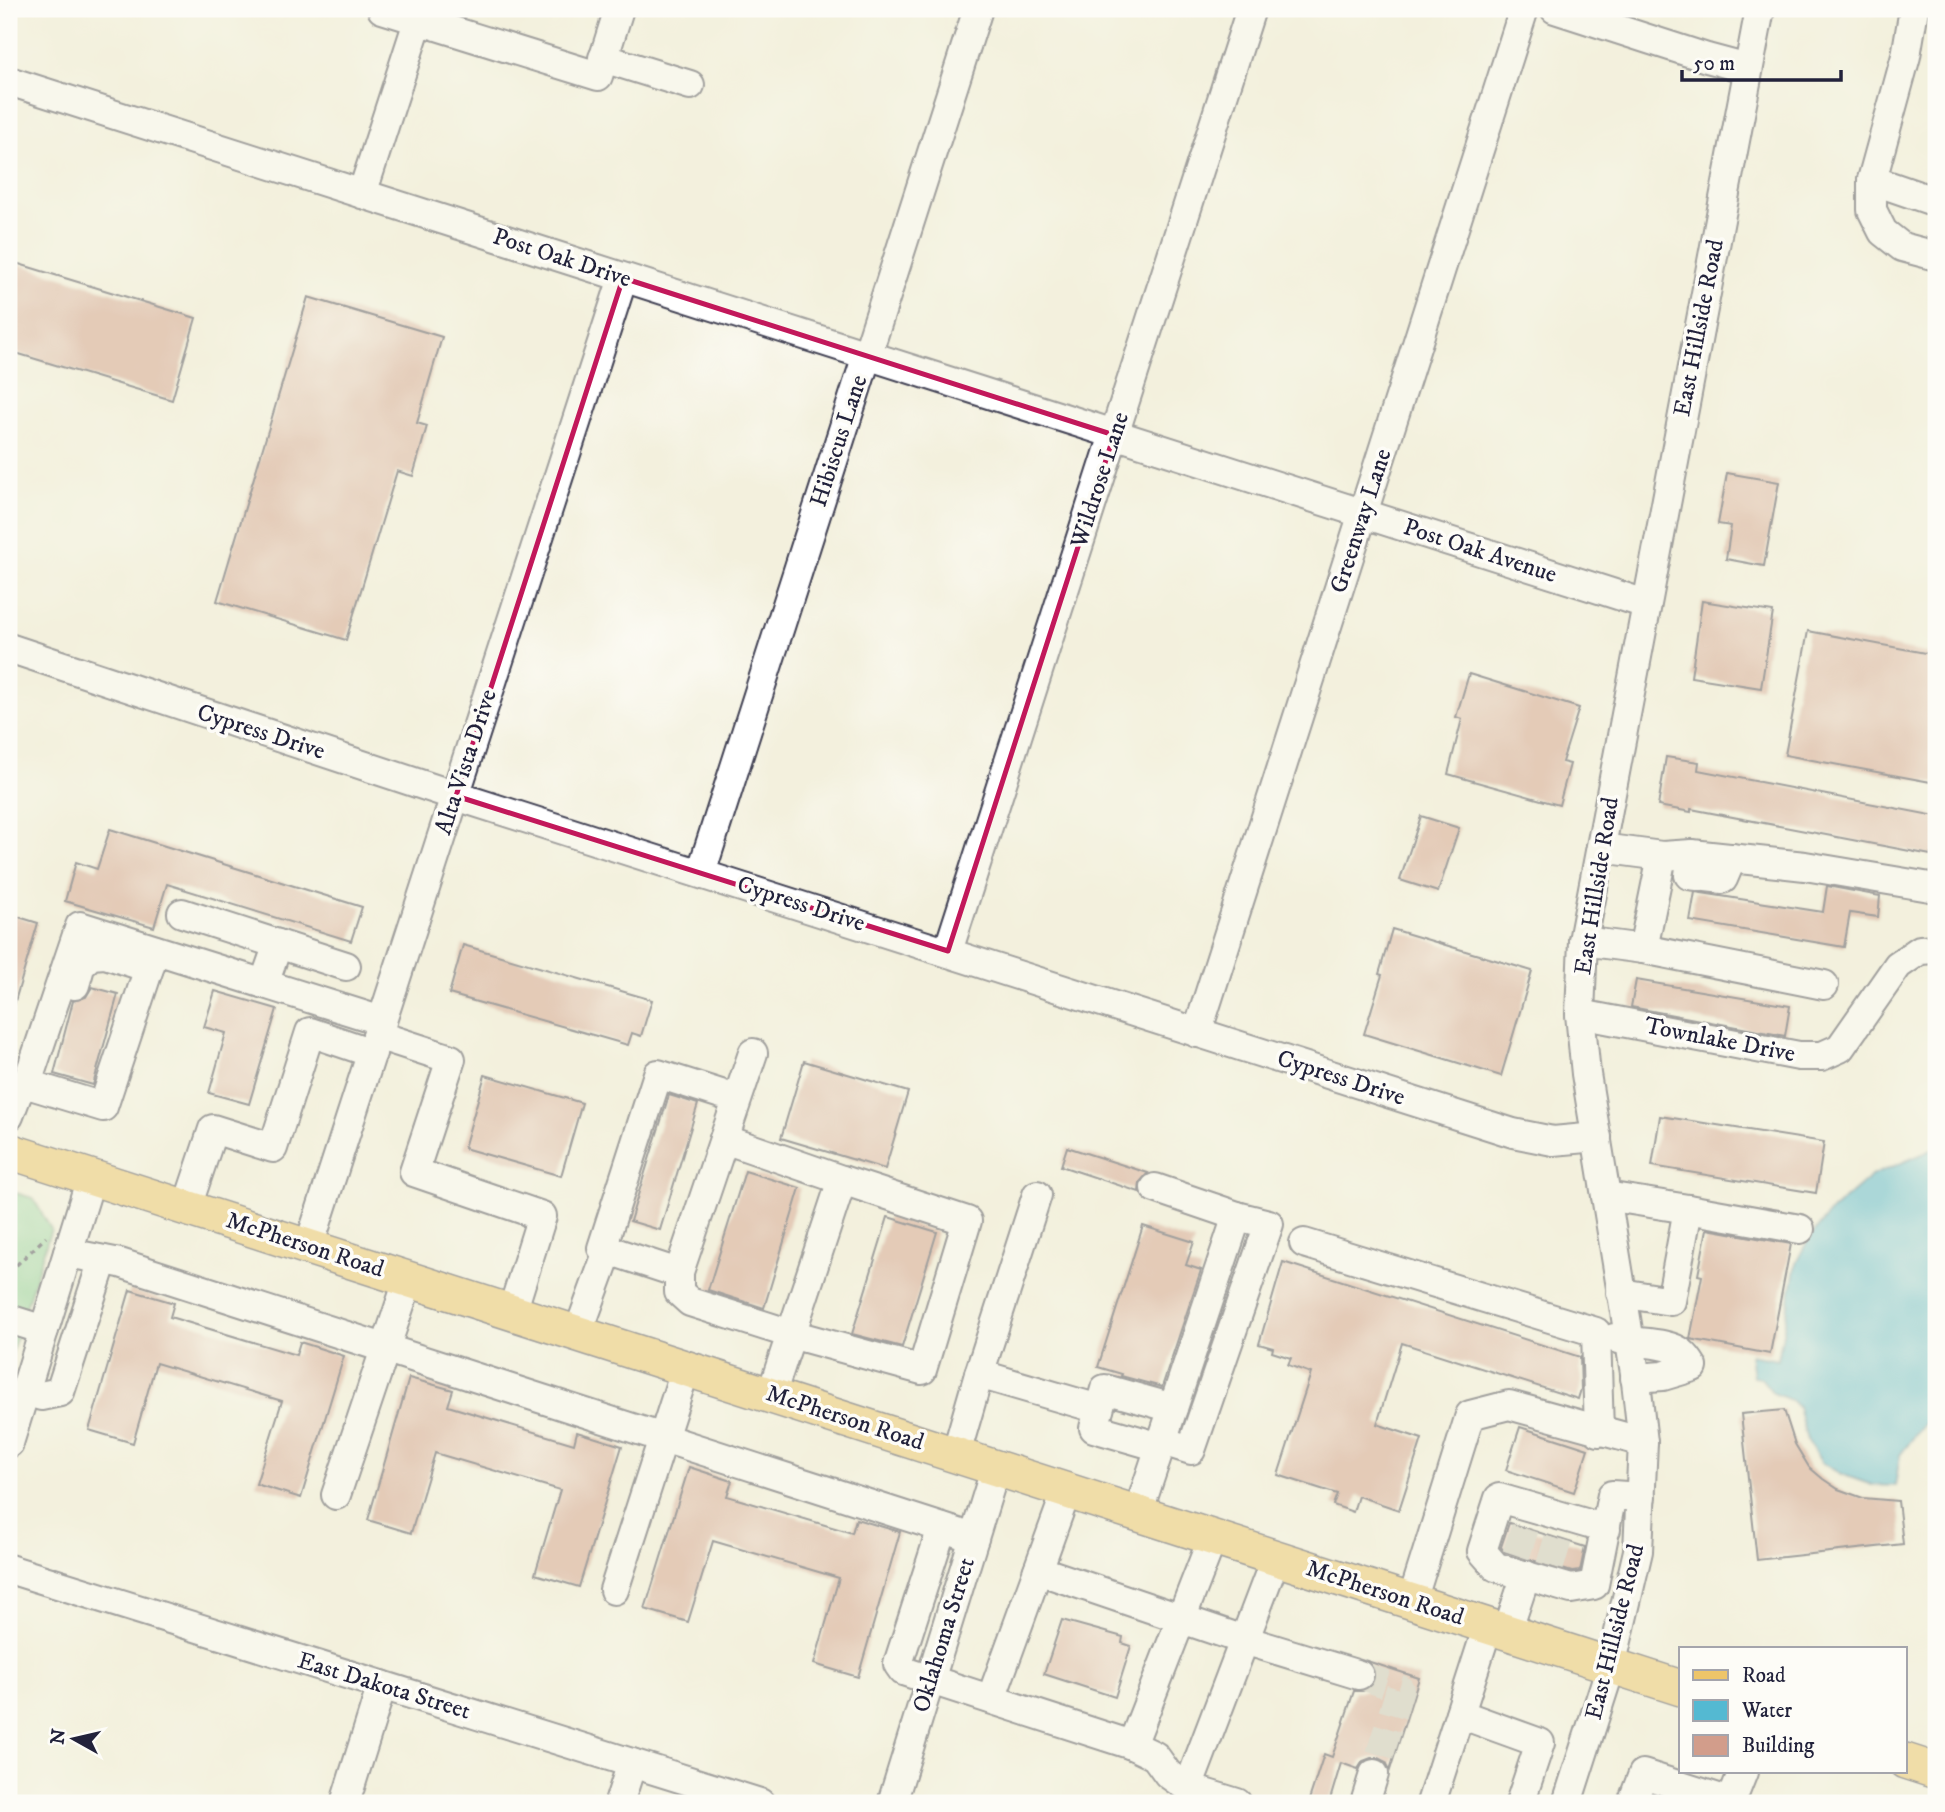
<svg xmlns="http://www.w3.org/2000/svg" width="1945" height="1812" font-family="'IM FELL DW Pica',serif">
<rect width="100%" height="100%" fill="#fdfcf7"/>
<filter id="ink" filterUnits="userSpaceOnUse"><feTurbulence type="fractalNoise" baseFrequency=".0143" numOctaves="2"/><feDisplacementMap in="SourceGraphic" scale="14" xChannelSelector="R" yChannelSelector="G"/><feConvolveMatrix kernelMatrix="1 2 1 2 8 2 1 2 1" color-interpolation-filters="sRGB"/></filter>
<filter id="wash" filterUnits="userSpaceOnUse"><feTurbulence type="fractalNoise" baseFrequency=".00686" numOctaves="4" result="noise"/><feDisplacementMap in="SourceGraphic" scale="28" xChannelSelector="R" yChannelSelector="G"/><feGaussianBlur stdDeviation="1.57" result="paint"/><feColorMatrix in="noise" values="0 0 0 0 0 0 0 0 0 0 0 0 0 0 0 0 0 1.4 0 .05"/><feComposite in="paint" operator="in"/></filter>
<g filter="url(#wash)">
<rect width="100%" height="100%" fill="#f3f0dd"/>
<polygon fill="#7aca8b" stroke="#4e7663" stroke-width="2" points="9,1191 33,1198 51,1229 9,1361"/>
<polygon fill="#54b9d2" stroke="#3b6e86" stroke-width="2" points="1936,1148 1936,1408 1900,1455 1895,1486 1872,1485 1841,1474 1822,1463 1807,1440 1798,1407 1791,1400 1773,1393 1761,1378 1753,1376 1750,1355 1778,1360 1796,1263 1808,1240 1832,1210 1871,1176"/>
<g id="blocks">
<g fill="#d29d8b">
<polygon points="9,261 196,318 172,400 9,351"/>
<polygon points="308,297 442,337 417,423 427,426 413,476 397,471 346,640 217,601"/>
<polygon points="1727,473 1779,482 1764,566 1726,559 1731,526 1718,524"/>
<polygon points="1702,601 1773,612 1761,688 1691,677"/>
<polygon points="1808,631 1936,655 1936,783 1785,755"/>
<polygon points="1469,674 1579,708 1562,762 1570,764 1559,805 1448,774 1462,719 1456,717"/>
<polygon points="1666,757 1699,762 1698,770 1936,816 1936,856 1691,809 1691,812 1658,806"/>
<polygon points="1421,816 1459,828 1438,892 1400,880"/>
<polygon points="110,829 362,907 351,941 167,884 154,927 65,901 76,862 97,869"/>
<polygon points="1827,886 1880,896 1878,917 1850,913 1844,947 1690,921 1695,892 1823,912"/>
<polygon points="9,914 38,923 13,1008 9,1007"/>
<polygon points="1392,929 1532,971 1501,1076 1364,1034 1382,975 1379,974"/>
<polygon points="463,945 652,1000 641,1036 632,1033 628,1045 449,994"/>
<polygon points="1636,980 1790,1006 1785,1036 1631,1007"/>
<polygon points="92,987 118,994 93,1085 54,1074 73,1001 86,997"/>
<polygon points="215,991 277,1009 249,1104 209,1093 226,1033 204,1027"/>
<polygon points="804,1061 908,1092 885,1169 781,1138"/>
<polygon points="485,1075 582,1103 561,1176 464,1148"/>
<polygon points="669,1095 698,1104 660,1230 630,1221"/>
<polygon points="1660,1116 1824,1142 1816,1193 1652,1166"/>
<polygon points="1067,1147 1148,1173 1140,1182 1139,1192 1061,1166"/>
<polygon points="745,1171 800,1188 764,1308 708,1290"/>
<polygon points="888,1217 937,1232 902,1347 852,1334"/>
<polygon points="1143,1226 1194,1242 1186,1265 1201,1270 1162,1387 1121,1376 1122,1374 1098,1367"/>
<polygon points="1707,1229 1791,1244 1770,1354 1690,1339 1702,1276 1698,1275"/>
<polygon points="1283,1262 1580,1357 1581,1389 1578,1399 1402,1343 1377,1424 1422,1439 1399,1510 1358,1496 1353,1512 1333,1505 1337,1494 1278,1475 1311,1373 1288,1365 1291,1358 1272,1352 1273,1348 1259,1344"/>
<polygon points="130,1290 174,1303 170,1317 296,1355 300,1342 344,1356 301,1498 256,1484 282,1401 156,1363 133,1443 89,1430"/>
<polygon points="409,1378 453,1390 448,1406 574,1444 577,1432 622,1446 579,1587 535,1574 560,1490 435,1453 411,1533 368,1520"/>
<polygon points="1784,1410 1795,1444 1809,1467 1823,1479 1838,1489 1863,1498 1898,1501 1903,1544 1757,1560 1741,1414"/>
<polygon points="1520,1427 1588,1449 1574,1492 1506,1470"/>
<polygon points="689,1467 732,1481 727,1496 852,1533 856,1519 900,1532 858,1677 814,1664 839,1578 713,1541 688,1622 645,1609"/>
<polygon points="1509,1523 1585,1547 1580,1571 1572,1572 1505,1552 1501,1547"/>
<polygon points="1062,1620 1123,1637 1122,1643 1131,1646 1115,1697 1044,1674"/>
<polygon points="1367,1661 1419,1678 1390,1770 1386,1762 1378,1758 1371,1758 1363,1761 1358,1769 1341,1763 1329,1803 1308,1803 1324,1754 1332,1757 1354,1691 1363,1691 1371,1687 1375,1680 1375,1671"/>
</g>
</g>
</g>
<g filter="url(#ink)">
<use href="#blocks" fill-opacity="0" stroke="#414153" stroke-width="2"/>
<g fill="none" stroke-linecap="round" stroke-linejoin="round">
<g stroke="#c9c7bd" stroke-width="28" stroke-dasharray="28 14" stroke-linecap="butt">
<polyline points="1516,1555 1525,1528"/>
<polyline points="1550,1566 1558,1539"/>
<polyline points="1359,1675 1400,1689 1374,1774"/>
</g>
<defs>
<g id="minor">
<polyline points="382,9 598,76 619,9"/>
<polyline points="1555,9 1707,58 1748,69"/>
<polyline points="1914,9 1906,56 1872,180 1872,210 1883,232 1902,247 1936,256"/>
<polyline points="603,58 690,85"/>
<polyline points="9,81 1646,604"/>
<polyline points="1872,180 1936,202"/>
<polyline points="362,194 422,9"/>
<polyline points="9,648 456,796 1513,1133 1553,1141 1597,1137"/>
<polyline points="1601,848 1662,856 1692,854 1805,866 1936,888"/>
<polyline points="1692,854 1689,875 1723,879 1732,858"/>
<polyline points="701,873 978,9"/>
<polyline points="182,913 278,944 264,984"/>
<polyline points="1583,941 1643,949 1824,985"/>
<polyline points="278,944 346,966"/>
<polyline points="1643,949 1662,856"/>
<polyline points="948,951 1251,9"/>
<polyline points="75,985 81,964 91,955 105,954 149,968"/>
<polyline points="1580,1014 1799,1056 1822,1056 1840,1048 1898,965 1920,950 1936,949"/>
<polyline points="1197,1033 1524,9"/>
<polyline points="377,1035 451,1059 414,1172 542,1216 512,1312"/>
<polyline points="753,1053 679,1272 679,1292 690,1302 791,1334 922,1370 967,1221 842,1180 771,1395"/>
<polyline points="24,1083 103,1107 155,950"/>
<polyline points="9,1116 17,1095 29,1077 80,926 382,1021"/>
<polyline points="724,1139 842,1180"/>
<polyline points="1606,1196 1688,1209"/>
<polyline points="187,1207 213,1129 273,1148 310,1032 372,1053"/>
<polyline points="1304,1243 1596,1332 1599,1432"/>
<polyline points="309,1246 623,278"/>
<polyline points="68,1253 120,1263 974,1538"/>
<polyline points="666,1269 602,1248 658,1074 721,1094"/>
<polyline points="1621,1293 1671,1301 1688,1209 1800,1229"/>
<polyline points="9,1319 44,1330"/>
<polyline points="578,1333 608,1251"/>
<path d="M1614 1338C1633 1344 1668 1341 1682 1353 1686 1356 1690 1362 1693 1367L1663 1376 1635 1378"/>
<polyline points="979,1374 1037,1195"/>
<polyline points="25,1391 41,1396 60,1392 103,1260"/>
<polyline points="1162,1441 1191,1450 1269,1224 1237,1216"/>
<polyline points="9,1443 91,1178"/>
<polyline points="1160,1447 1094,1428 1105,1389 1173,1408"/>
<polyline points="956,1454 979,1374 1099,1409"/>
<polyline points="336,1495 409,1278"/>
<polyline points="1138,1513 1237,1216 1155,1188"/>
<polyline points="942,1528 898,1664 903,1671 1132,1745 1155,1756 1168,1774 1188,1788"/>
<polyline points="1606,1529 1499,1498 1482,1551 1496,1567 1571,1589 1594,1585 1612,1495 1641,1497"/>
<polyline points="9,1569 760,1803"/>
<polyline points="1038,1570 1244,1640 1359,1675"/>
<polyline points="614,1590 686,1367"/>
<polyline points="1412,1601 1470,1415 1509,1405 1643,1442"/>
<polyline points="1507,1632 1526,1575"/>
<polyline points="991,1699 1067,1490"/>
<polyline points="1460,1714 1540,1743 1520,1803"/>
<polyline points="1132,1745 1213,1537"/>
<polyline points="1731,1802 1743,1772"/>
<polyline points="345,1803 382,1685"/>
<polyline points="619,1803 632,1763"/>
<polyline points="892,1803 996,1467"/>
<polyline points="1237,1803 1188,1788 1276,1557"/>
<polyline points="1365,1803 1374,1774"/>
<polyline points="1431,1803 1488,1626"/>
<polyline points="1567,1803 1611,1666 1638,1551 1643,1442 1635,1373 1586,1074 1580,1014 1583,941 1760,9"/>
<polyline points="1632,1803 1643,1774 1734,1803"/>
</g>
<g id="major">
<polyline points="9,1151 1681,1688"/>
<polyline points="1905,1761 1936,1771"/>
</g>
</defs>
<use href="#minor" stroke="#414153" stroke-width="32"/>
<use href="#major" stroke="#414153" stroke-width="38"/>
<polyline stroke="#414153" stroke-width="3.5" stroke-dasharray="5 5" stroke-linecap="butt" points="9,1272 46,1237"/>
<use href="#minor" stroke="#fff" stroke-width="28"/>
<use href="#major" stroke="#eec569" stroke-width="35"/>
</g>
</g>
<path d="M0 0H1945V1812H0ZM623 278 1114 435 948 951 456 796Z" fill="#f3f0dd" fill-opacity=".55" fill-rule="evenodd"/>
<path fill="none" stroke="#c2185b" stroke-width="5" stroke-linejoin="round" d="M623 278 1114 435 948 951 456 796Z"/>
<g text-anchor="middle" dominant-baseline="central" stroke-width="7" stroke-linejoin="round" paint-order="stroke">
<g font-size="24" fill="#22223b" stroke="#fdfcf7">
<text transform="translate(562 258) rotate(18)">Post Oak Drive</text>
<text transform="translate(1699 328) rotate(-79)">East Hillside Road</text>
<text transform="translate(839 441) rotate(-72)">Hibiscus Lane</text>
<text transform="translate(1100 480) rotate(-72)">Wildrose Lane</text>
<text transform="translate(1361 521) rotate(-72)">Greenway Lane</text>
<text transform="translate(1480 551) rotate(18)">Post Oak Avenue</text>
<text transform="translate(261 732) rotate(18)">Cypress Drive</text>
<text transform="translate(466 762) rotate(-72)">Alta Vista Drive</text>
<text transform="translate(1597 886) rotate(-81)">East Hillside Road</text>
<text transform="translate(801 904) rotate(18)">Cypress Drive</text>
<text transform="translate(1720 1040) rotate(11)">Townlake Drive</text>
<text transform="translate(1341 1078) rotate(18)">Cypress Drive</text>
<text transform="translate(305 1245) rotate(18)">McPherson Road</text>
<text transform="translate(845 1418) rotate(18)">McPherson Road</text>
<text transform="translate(1385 1593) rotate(18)">McPherson Road</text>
<text transform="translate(1615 1632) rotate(-76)">East Hillside Road</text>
<text transform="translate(944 1635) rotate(-73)">Oklahoma Street</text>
<text transform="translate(384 1686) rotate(17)">East Dakota Street</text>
</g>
</g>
<rect width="1945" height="1812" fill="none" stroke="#fdfcf7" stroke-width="35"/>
<rect x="1679" y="1647" width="228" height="126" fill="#fdfcf7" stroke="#a5a5ac" stroke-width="2"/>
<rect x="1693" y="1670" width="35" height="10" fill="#eec569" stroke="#a5a5ac" stroke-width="2"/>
<text x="1742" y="1682" font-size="21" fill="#22223b">Road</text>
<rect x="1693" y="1700" width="35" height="21" fill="#54b9d2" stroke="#a5a5ac" stroke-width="2"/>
<text x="1742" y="1717" font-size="21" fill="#22223b">Water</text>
<rect x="1693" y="1735" width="35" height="21" fill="#d29d8b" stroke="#a5a5ac" stroke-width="2"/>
<text x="1742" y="1752" font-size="21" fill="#22223b">Building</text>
<g transform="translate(74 1739) rotate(278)" stroke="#fdfcf7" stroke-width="5" paint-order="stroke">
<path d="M0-5L12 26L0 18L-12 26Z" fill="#22223b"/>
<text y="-10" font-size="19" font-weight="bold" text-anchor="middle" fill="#22223b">N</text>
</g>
<path d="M1682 70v10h159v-10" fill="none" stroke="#22223b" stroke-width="3.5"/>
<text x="1693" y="70" font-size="21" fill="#22223b" stroke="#fdfcf7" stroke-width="5" paint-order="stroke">50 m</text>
</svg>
